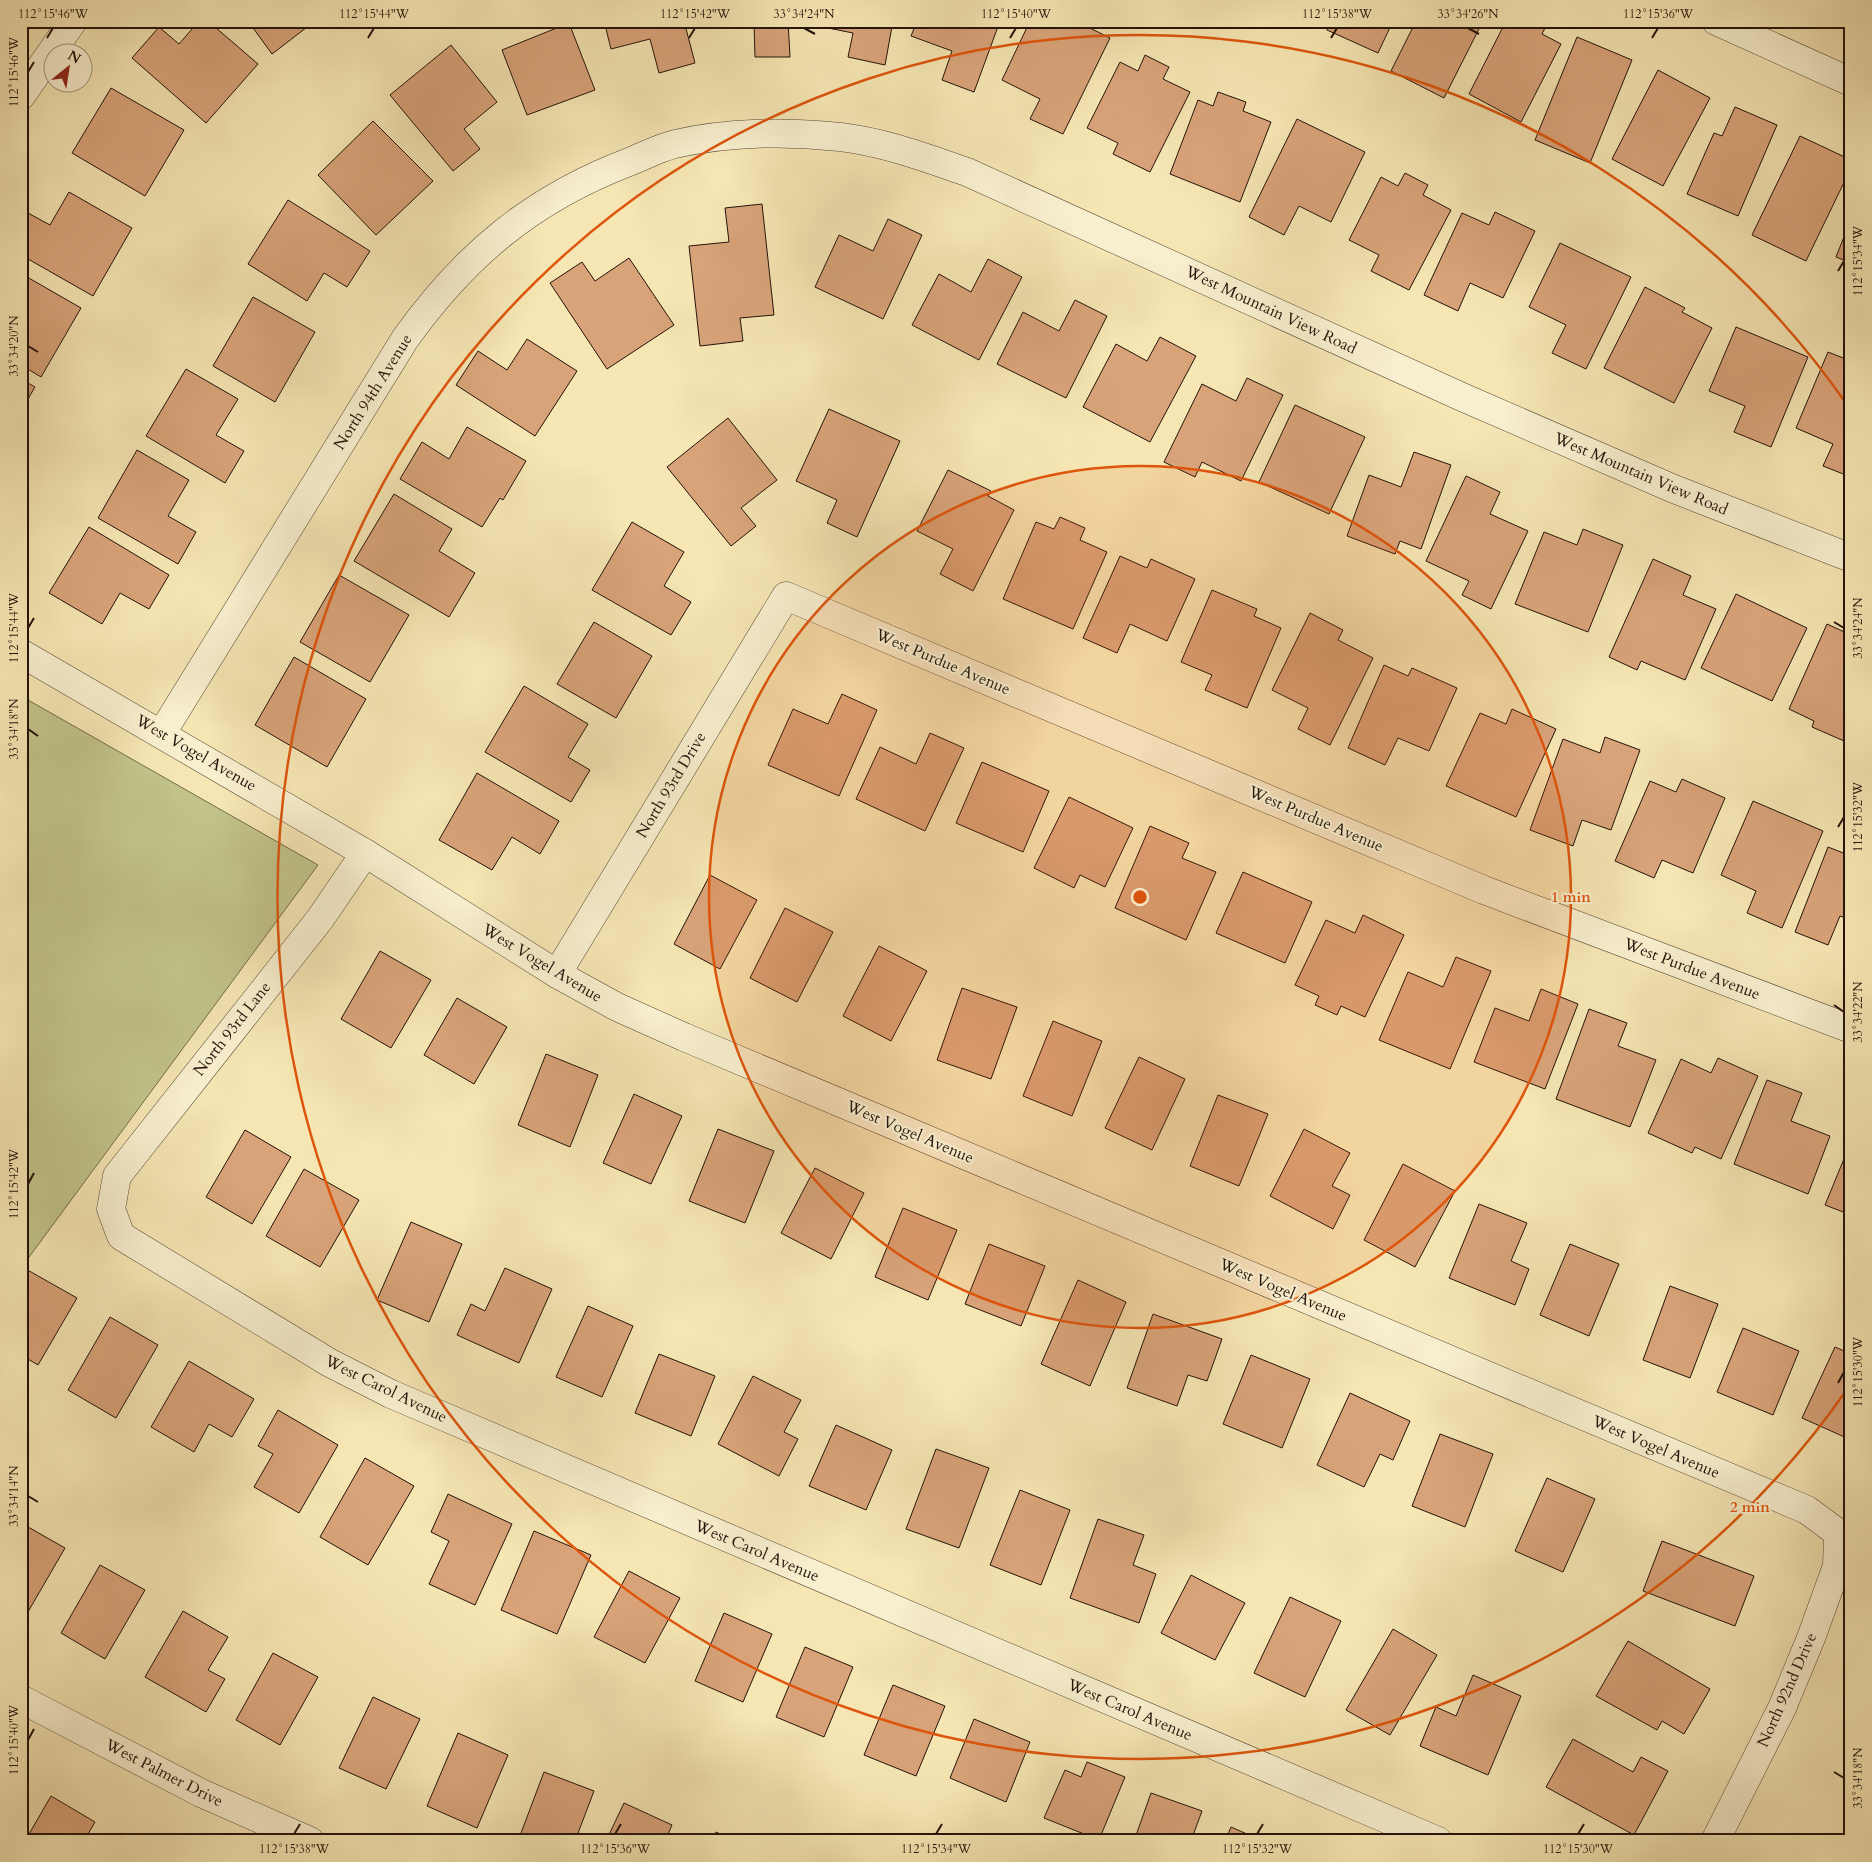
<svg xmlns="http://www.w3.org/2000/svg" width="1872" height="1862" font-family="Cardo,serif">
<rect width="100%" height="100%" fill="#f5e6b3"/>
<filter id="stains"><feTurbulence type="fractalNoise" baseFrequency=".004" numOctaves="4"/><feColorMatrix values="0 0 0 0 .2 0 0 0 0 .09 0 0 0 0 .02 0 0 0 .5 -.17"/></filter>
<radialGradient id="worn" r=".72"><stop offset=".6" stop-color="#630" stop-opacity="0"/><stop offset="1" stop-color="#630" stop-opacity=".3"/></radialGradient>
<polygon fill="#c1c389" stroke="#726a4a" points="21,696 318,865 21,1268"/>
<g fill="#d8a379" stroke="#24120b">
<polygon points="199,21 208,21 258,64 206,123 132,58 159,27 179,44"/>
<polygon points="248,21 315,21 272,54"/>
<polygon points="604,21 684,21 695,63 659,73 650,39 611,49"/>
<polygon points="711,21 788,21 790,57 755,57 754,25 711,27"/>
<polygon points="813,21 893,21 885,65 848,57 853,33 813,25"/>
<polygon points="917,21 1000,21 974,92 942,80 952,51 911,36"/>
<polygon points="1030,21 1076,21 1110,38 1063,134 1030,119 1040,99 1002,80"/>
<polygon points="1331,21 1393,21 1378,53 1327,30"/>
<polygon points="1416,21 1483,21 1444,98 1391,71"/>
<polygon points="1506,21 1541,21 1547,24 1542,34 1561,44 1521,122 1469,94"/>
<polygon points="569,23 595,90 527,115 502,50"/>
<polygon points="1577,37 1632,60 1590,163 1535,140"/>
<polygon points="451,45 497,102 464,129 480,149 453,171 390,95"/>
<polygon points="1145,55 1169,67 1163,79 1190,92 1150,172 1113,154 1118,143 1087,128 1120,62 1138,71"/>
<polygon points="1658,70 1710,98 1663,186 1612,159"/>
<polygon points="111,88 184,130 145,196 72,153"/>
<polygon points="1218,92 1246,102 1243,111 1271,122 1240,202 1170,174 1198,100 1213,106"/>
<polygon points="1735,107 1777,125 1738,216 1687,194 1714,133 1722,136"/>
<polygon points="1297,119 1365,152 1331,222 1299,206 1284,235 1249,217"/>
<polygon points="373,121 433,181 376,235 318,175"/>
<polygon points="1800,136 1851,160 1851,168 1806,261 1752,235"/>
<polygon points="1405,173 1428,185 1423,195 1451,210 1409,290 1371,271 1379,255 1349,240 1381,177 1398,186"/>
<polygon points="69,192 132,228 93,296 21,255 21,225 28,213 50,225"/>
<polygon points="288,200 370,251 347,287 324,273 307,301 248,264"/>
<polygon points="762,204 774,315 740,318 743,341 700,346 689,246 729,242 725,208"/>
<polygon points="1495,212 1535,231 1503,298 1470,283 1458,311 1424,295 1462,213 1489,225"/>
<polygon points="888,219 922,235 883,319 815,287 839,235 873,251"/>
<polygon points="1851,219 1851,263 1836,257"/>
<polygon points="1560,243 1631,277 1586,369 1552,353 1566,325 1529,307"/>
<polygon points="629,258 674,325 607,369 550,283 582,262 595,281"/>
<polygon points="988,259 1022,277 979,360 912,325 939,274 971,292"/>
<polygon points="27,277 81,308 41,377 21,365 21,287"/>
<polygon points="1645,287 1685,308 1682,312 1712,328 1674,403 1604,368"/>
<polygon points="253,297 315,332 275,402 213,366"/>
<polygon points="1075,300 1107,316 1066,398 997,364 1023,312 1059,331"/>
<polygon points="1736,327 1808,357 1771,447 1734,432 1745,406 1709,391"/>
<polygon points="1160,337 1196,356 1150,442 1083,407 1116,344 1147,361"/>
<polygon points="527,339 577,371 535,436 456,385 478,351 507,370"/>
<polygon points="1828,352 1851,361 1851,477 1823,466 1833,444 1796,428"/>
<polygon points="186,369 238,399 216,435 244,451 225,483 146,436"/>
<polygon points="1247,378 1283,395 1241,481 1202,462 1195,477 1164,462 1202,384 1236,401"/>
<polygon points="21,379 35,387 21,411"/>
<polygon points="1295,405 1365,437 1329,514 1259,482"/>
<polygon points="829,409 900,441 857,537 827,523 837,500 796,481"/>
<polygon points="728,418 777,480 741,508 756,526 731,546 667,467"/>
<polygon points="467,427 526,461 503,500 500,498 482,527 400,479 422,442 449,459"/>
<polygon points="137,450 189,480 168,516 196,532 178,564 98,518"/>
<polygon points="1414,452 1451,465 1421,549 1400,541 1395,554 1347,536 1369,475 1401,487"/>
<polygon points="948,470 991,491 988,496 1014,510 973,591 940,574 953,549 917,531"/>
<polygon points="1466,476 1500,492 1490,514 1528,531 1491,609 1462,595 1469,581 1426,561"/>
<polygon points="394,494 452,529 439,551 475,573 449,617 354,561"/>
<polygon points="1060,517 1085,528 1080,540 1107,552 1073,629 1003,599 1036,522 1054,529"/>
<polygon points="632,522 684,552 664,586 691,602 671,635 592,590"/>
<polygon points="89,527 169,575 149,609 120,593 102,624 49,593"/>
<polygon points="1583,529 1623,545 1588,632 1515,604 1544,532 1577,545"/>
<polygon points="1120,556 1147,568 1151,559 1195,579 1167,641 1130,624 1117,653 1083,638"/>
<polygon points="1653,559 1691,576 1683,595 1716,609 1685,680 1641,661 1637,670 1609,657"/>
<polygon points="339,575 409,615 370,682 300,642"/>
<polygon points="1212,590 1257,609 1254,616 1281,628 1247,708 1205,690 1212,675 1181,662"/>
<polygon points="1736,594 1807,628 1772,701 1701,668"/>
<polygon points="1310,613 1343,630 1338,640 1373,658 1330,745 1298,729 1308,708 1272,690"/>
<polygon points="594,622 652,656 616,718 557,684"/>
<polygon points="1827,624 1851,635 1851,661 1848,667 1851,668 1851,744 1812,727 1814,721 1789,709"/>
<polygon points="294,657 366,699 327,767 255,725"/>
<polygon points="1384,665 1408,676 1412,668 1457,688 1429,751 1398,738 1385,765 1348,748"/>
<polygon points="524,686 588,724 568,757 590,770 571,802 485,752"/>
<polygon points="842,694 877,710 839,796 768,765 793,709 828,724"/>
<polygon points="1512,709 1556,729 1516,817 1446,786 1480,713 1506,724"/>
<polygon points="930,733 964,748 925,831 856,799 880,747 916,764"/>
<polygon points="1605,737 1640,750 1611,830 1582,820 1573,846 1530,830 1563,739 1600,753"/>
<polygon points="982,762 1049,791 1023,852 956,823"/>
<polygon points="477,773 559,821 540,854 512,837 492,870 439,840"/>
<polygon points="1682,779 1725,798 1693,873 1662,860 1654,878 1615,861 1650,781 1676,792"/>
<polygon points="1069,797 1133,828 1105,887 1080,875 1074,888 1034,868"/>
<polygon points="1753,801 1823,831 1782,928 1747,913 1756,891 1721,875"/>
<polygon points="1150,826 1189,843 1182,858 1216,872 1186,940 1115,908"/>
<polygon points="1828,847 1851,856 1851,920 1840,916 1828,945 1795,932"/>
<polygon points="1243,872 1312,902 1285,963 1216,933"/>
<polygon points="710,875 757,900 720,969 674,944"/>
<polygon points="785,908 833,932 797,1002 750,978"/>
<polygon points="1363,915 1404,935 1365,1017 1341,1006 1337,1015 1315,1005 1319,996 1295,985 1326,920 1355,933"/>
<polygon points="879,946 927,971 891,1041 843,1016"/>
<polygon points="380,951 431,980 391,1048 341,1019"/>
<polygon points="1456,957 1491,971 1450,1069 1379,1040 1408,972 1443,987"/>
<polygon points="962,988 1017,1007 991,1079 937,1060"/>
<polygon points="1541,989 1578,1004 1545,1089 1474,1062 1495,1008 1529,1021"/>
<polygon points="457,998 507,1027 474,1084 424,1055"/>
<polygon points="1589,1009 1627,1023 1618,1046 1656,1060 1630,1127 1556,1099"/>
<polygon points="1053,1021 1102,1041 1072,1116 1023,1096"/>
<polygon points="546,1054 598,1075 570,1147 518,1125"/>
<polygon points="1139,1057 1185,1079 1152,1150 1105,1128"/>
<polygon points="1718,1058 1758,1076 1721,1159 1695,1147 1692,1153 1648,1133 1681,1059 1711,1073"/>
<polygon points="1767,1080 1802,1093 1791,1121 1830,1136 1808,1194 1734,1164"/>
<polygon points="634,1094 682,1116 651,1184 603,1163"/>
<polygon points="1218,1095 1268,1114 1239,1186 1190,1166"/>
<polygon points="718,1129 774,1151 745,1223 689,1201"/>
<polygon points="1304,1129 1350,1153 1332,1186 1350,1195 1333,1229 1270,1196"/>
<polygon points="245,1130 291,1157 252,1224 206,1197"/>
<polygon points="1848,1149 1851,1150 1851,1215 1825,1205"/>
<polygon points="1403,1164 1455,1191 1415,1267 1364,1240"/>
<polygon points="815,1168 864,1193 831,1259 781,1233"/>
<polygon points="304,1169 359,1200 320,1267 266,1236"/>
<polygon points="1479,1204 1527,1223 1511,1261 1529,1269 1515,1305 1449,1278"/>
<polygon points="903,1208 957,1230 928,1300 875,1277"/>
<polygon points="411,1222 462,1244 429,1322 377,1300"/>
<polygon points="989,1244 1045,1266 1021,1326 965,1304"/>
<polygon points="1570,1244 1619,1264 1589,1336 1540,1315"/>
<polygon points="24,1268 77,1298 38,1365 21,1355 21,1273"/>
<polygon points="505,1268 552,1289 519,1363 457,1335 471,1304 485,1311"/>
<polygon points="1078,1280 1126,1302 1090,1386 1041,1364"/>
<polygon points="1670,1286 1718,1304 1690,1378 1643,1360"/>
<polygon points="588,1306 633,1326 602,1397 556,1377"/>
<polygon points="1153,1314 1222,1339 1207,1381 1188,1375 1177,1406 1127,1388"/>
<polygon points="110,1317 158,1345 116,1418 68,1390"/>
<polygon points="1743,1328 1799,1351 1773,1415 1717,1392"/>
<polygon points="1835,1347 1851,1354 1849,1439 1802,1418"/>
<polygon points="659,1354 715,1376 691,1436 635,1413"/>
<polygon points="1251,1355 1310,1379 1282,1448 1223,1424"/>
<polygon points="189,1361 254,1399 232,1437 209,1424 194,1452 151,1427"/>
<polygon points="753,1376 801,1400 784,1432 798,1439 779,1476 718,1444"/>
<polygon points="1350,1393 1410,1421 1393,1460 1380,1454 1364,1487 1317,1465"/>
<polygon points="278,1410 338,1445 299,1513 254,1487 273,1454 258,1446"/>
<polygon points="836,1425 892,1450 866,1510 809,1486"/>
<polygon points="1440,1434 1493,1454 1465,1527 1412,1506"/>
<polygon points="936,1449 989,1468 959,1548 906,1529"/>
<polygon points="365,1458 414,1486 368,1565 320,1537"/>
<polygon points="1547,1478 1595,1499 1563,1572 1515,1551"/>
<polygon points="1020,1490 1070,1510 1041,1585 990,1565"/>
<polygon points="448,1494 512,1524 475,1605 429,1584 449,1541 431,1532"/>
<polygon points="1098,1519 1144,1535 1133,1565 1156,1574 1139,1623 1070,1598"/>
<polygon points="21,1523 65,1548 25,1617 21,1614"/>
<polygon points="534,1531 591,1555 557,1634 501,1610"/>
<polygon points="1662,1541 1754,1576 1735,1626 1643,1591"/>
<polygon points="100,1565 145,1590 105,1659 61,1633"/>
<polygon points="629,1571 680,1598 645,1663 594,1637"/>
<polygon points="1191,1575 1245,1603 1215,1660 1161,1633"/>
<polygon points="1290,1597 1341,1621 1305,1697 1254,1673"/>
<polygon points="183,1611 228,1637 208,1670 225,1679 206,1712 145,1677"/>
<polygon points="724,1613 772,1634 743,1702 695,1681"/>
<polygon points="1393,1629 1437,1655 1390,1735 1346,1710"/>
<polygon points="1628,1641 1710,1689 1684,1734 1662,1721 1657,1730 1596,1696"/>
<polygon points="805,1647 853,1667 824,1737 776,1717"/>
<polygon points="273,1653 318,1677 280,1745 236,1720"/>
<polygon points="1473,1675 1521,1696 1488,1775 1420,1746 1436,1707 1456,1716"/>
<polygon points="893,1685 945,1706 916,1776 864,1755"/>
<polygon points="373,1697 420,1719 386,1789 339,1768"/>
<polygon points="974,1719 1030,1742 1006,1802 950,1778"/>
<polygon points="458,1733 508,1755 477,1828 427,1806"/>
<polygon points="1573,1739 1633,1772 1641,1757 1668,1771 1634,1835 1546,1787"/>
<polygon points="1087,1762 1125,1777 1099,1840 1044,1818 1065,1770 1081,1777"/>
<polygon points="544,1772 594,1791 575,1841 518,1841"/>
<polygon points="1151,1793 1202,1811 1191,1841 1134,1841"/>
<polygon points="51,1796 95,1822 84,1841 25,1841"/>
<polygon points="624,1803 672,1825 665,1841 606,1841"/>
<polygon points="1231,1827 1263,1841 1225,1841"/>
<polygon points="716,1832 735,1841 712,1841"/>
<polygon points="122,1833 135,1841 118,1841"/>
</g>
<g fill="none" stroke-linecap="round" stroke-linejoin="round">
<defs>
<g id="minor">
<polyline points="1716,21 1851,82"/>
<polyline points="21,96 73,21"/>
<polyline points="21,653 365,853 557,974 617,1007 684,1037 1807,1510 1838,1533 1837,1566 1811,1638 1782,1708 1715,1841"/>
<path d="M162 733 405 339C465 255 532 199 629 162 644 156 659 148 675 144 727 132 787 131 840 137 884 142 926 158 967 172L1462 397 1674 489 1851 558"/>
<polyline points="365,853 320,919 117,1176 111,1209 121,1236 330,1363 391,1394 1438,1841"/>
<polyline points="557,974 786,596 1484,890 1851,1029"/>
<polyline points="21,1699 201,1793 310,1841"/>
</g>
</defs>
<use href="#minor" stroke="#584735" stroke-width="29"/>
<use href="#minor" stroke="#f8efce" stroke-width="28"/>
</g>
<path fill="none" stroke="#24120b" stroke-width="2" d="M804 28 815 34M1468 28 1479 34M47 38 53 28M368 38 374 28M689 38 695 28M1010 38 1016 28M1331 38 1337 28M1652 38 1658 28M28 72 34 62M1838 271 1844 261M28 346 38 352M1834 622 1844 628M28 628 34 618M28 729 38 736M1838 827 1844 817M1834 1005 1844 1012M28 1184 34 1173M1838 1383 1844 1372M28 1496 38 1502M28 1740 34 1729M1834 1772 1844 1778M294 1834 300 1824M615 1834 621 1824M936 1834 942 1824M1257 1834 1263 1824M1578 1834 1584 1824"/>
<circle cx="1140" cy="897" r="431" fill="#de550c" fill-opacity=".12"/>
<g fill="none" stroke="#de550c" stroke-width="2.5">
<circle cx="1140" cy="897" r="431"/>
<path d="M1850 1385A862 862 0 1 1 1850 409"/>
</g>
<g text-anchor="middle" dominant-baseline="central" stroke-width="4" stroke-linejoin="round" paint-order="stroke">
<g font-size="16" fill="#24120b" stroke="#f8efce">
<text transform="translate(1271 310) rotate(25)">West Mountain View Road</text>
<text transform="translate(373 392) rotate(-58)">North 94th Avenue</text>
<text transform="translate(1641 474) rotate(23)">West Mountain View Road</text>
<text transform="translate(943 662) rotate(23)">West Purdue Avenue</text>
<text transform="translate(196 753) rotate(30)">West Vogel Avenue</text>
<text transform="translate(671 785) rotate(-59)">North 93rd Drive</text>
<text transform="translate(1316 819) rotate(23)">West Purdue Avenue</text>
<text transform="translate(542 963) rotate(31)">West Vogel Avenue</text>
<text transform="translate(1692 969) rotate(21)">West Purdue Avenue</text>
<text transform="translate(232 1029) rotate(-52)">North 93rd Lane</text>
<text transform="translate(910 1132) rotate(23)">West Vogel Avenue</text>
<text transform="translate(1283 1290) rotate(23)">West Vogel Avenue</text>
<text transform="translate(386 1389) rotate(26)">West Carol Avenue</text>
<text transform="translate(1656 1447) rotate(23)">West Vogel Avenue</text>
<text transform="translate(757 1551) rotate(23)">West Carol Avenue</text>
<text transform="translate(1787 1690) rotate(-66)">North 92nd Drive</text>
<text transform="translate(1130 1710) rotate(23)">West Carol Avenue</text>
<text transform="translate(164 1773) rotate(27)">West Palmer Drive</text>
</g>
</g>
<circle cx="1140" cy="897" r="8" fill="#de550c" stroke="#f8efce" stroke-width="2.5"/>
<g font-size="15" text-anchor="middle" font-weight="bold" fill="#de550c" stroke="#f8efce" stroke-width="4" stroke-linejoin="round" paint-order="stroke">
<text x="1571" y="902">1 min</text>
<text x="1750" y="1512">2 min</text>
</g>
<rect width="1872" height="1862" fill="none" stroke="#f5e6b3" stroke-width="55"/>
<g transform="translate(68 68) rotate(30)"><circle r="24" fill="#f8efce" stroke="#a39780"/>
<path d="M0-4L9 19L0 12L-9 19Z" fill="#8f2418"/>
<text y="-8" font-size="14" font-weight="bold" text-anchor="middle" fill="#24120b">N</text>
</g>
<rect x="28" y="28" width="1816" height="1806" fill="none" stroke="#24120b" stroke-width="2"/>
<g font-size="12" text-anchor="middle" fill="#24120b">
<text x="53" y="18">112°15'46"W</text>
<text x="374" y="18">112°15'44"W</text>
<text x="695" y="18">112°15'42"W</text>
<text x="804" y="18">33°34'24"N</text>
<text x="1016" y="18">112°15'40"W</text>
<text x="1337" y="18">112°15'38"W</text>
<text x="1468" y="18">33°34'26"N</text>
<text x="1658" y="18">112°15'36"W</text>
<text transform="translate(14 72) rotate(-90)" y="4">112°15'46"W</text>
<text transform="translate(1858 261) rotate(-90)" y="4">112°15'34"W</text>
<text transform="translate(14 346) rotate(-90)" y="4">33°34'20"N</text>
<text transform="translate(1858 628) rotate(-90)" y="4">33°34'24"N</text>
<text transform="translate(14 628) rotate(-90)" y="4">112°15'44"W</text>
<text transform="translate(14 729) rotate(-90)" y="4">33°34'18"N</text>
<text transform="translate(1858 817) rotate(-90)" y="4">112°15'32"W</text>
<text transform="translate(1858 1012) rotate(-90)" y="4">33°34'22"N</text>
<text transform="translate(14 1184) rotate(-90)" y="4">112°15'42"W</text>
<text transform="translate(1858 1372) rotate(-90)" y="4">112°15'30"W</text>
<text transform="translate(14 1496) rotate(-90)" y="4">33°34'14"N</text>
<text transform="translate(14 1740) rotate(-90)" y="4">112°15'40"W</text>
<text transform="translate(1858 1778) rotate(-90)" y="4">33°34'18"N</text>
<text x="294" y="1853">112°15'38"W</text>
<text x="615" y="1853">112°15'36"W</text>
<text x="936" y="1853">112°15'34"W</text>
<text x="1257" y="1853">112°15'32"W</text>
<text x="1578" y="1853">112°15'30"W</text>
</g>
<rect width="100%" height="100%" filter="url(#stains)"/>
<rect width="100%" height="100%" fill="url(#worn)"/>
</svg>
